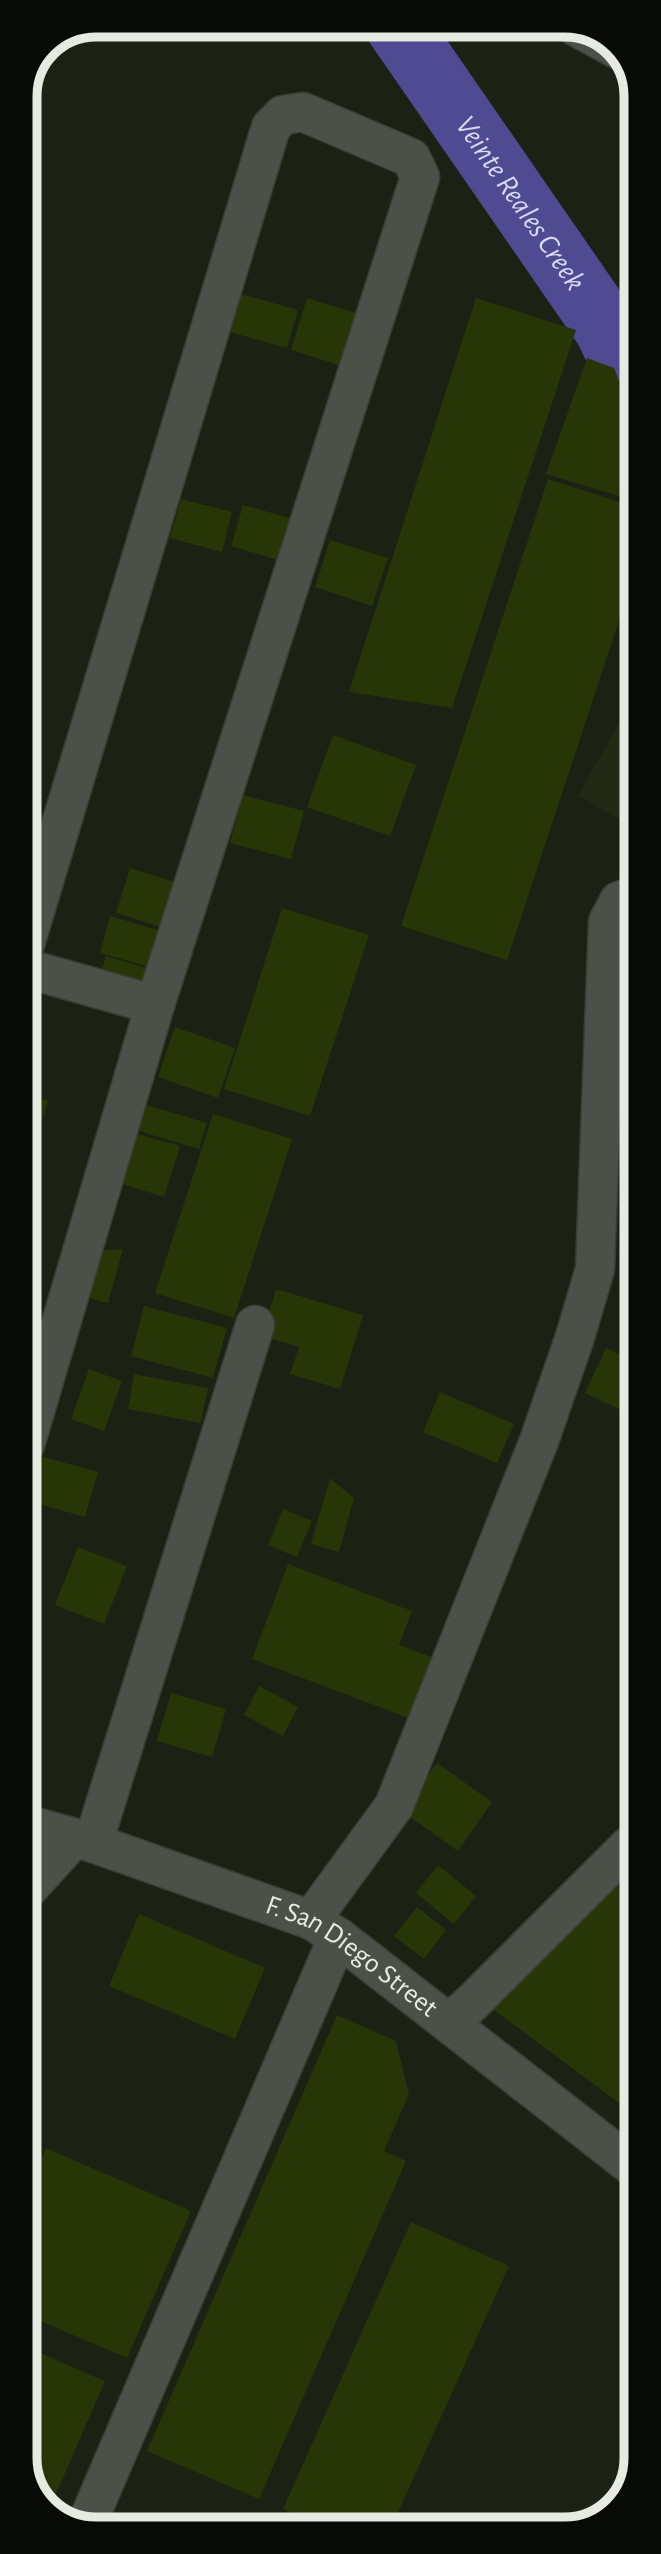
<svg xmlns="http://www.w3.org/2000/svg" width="661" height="2554" font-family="'Alegreya Sans',sans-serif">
<rect width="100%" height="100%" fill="#1c2213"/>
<polygon fill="#222a15" points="636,693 636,828 578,796"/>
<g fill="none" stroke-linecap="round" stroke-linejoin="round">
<path stroke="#504a93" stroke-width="65" id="s1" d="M397 25 607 329 635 388"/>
</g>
<g fill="#273507">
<polygon points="238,293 298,310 287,348 227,331"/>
<polygon points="307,298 362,315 345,367 291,350"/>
<polygon points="476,298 576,330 452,708 349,692"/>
<polygon points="587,358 614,368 635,421 635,501 546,474"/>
<polygon points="548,479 635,507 635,572 507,960 401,926"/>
<polygon points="181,499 232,512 222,552 170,538"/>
<polygon points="243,505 297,520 285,562 231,546"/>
<polygon points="330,540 388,558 372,606 315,587"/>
<polygon points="333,735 416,765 390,836 307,807"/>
<polygon points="243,795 304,811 291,859 230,843"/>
<polygon points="130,868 186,886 171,930 116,913"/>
<polygon points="282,908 369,935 310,1116 224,1089"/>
<polygon points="110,916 171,934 160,970 100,953"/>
<polygon points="106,956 156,971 149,996 99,980"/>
<polygon points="636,1025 636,1077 616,1068"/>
<polygon points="175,1027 235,1048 218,1098 158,1077"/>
<polygon points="25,1094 48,1101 31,1156 25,1154"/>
<polygon points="146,1105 207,1123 199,1149 139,1131"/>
<polygon points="213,1114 292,1139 234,1318 155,1293"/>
<polygon points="134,1133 180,1146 164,1197 119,1183"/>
<polygon points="123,1249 108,1303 81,1296 93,1251"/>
<polygon points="635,1284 636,1284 636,1318 625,1314"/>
<polygon points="276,1289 363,1315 340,1389 290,1374 299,1347 262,1336"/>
<polygon points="144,1306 227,1328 213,1378 131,1356"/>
<polygon points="25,1328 49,1334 42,1357 25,1352"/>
<polygon points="633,1343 636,1344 636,1417 585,1393 606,1348 627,1358"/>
<polygon points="89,1369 122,1381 104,1431 71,1419"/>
<polygon points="134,1374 208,1388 201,1423 128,1409"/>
<polygon points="440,1392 514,1424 497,1463 423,1432"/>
<polygon points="40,1456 98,1472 85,1517 28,1501"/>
<polygon points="330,1478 354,1498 339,1552 311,1544"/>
<polygon points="283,1509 312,1521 297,1557 268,1545"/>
<polygon points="78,1547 127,1566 104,1624 55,1605"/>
<polygon points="288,1564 412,1611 399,1645 434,1658 411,1719 252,1659"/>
<polygon points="259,1686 298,1707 283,1736 244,1715"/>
<polygon points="171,1693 226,1709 212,1757 157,1741"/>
<polygon points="437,1763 492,1802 458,1851 403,1812"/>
<polygon points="438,1865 476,1896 454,1924 416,1893"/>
<polygon points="636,1866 636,2111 634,2114 494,2010"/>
<polygon points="417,1907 446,1930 424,1959 394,1936"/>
<polygon points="139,1914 265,1968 235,2039 109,1986"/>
<polygon points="337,2015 396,2041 409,2094 384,2151 406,2161 259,2499 147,2451"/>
<polygon points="26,2148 35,2152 26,2175"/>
<polygon points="46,2148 191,2211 127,2358 26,2315 26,2196"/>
<polygon points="411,2222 509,2266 391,2528 327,2529 283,2509"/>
<polygon points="26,2347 105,2381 52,2503 40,2498 26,2472"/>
</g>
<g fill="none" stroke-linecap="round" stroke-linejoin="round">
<defs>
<g id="minor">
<polyline points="573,25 617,49"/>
<polyline points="25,944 271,127 283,115 303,112 411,158 420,177 155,1005 25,1445"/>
<polyline points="25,968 155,1005"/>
<path id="s2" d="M25 1824 93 1843 311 1920 338 1937 636 2169"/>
<polyline points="93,1843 255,1325"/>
<polyline points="25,1892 74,1838"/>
<polyline points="311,1920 394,1806 539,1441 575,1337 595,1269 608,922 619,901 636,895"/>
<polyline points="449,2023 473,2002 628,1847 636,1841"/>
<polyline points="85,2528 338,1937"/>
</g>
</defs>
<use href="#minor" stroke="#383e30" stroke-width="41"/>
<use href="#minor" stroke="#4d5048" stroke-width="38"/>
</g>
<g text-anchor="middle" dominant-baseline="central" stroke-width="5" stroke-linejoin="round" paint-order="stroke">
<g font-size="28" fill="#e6eae0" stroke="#080b05">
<text stroke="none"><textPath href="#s2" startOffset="355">F. San Diego Street</textPath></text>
</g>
<g font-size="30" font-style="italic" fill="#d9d9ef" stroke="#080b05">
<text stroke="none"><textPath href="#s1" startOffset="217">Veinte Reales Creek</textPath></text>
</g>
</g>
<path d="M0 0H661V2554H0ZM96 37H565A59 59 0 0 1 624 96V2458A59 59 0 0 1 565 2517H96A59 59 0 0 1 37 2458V96A59 59 0 0 1 96 37Z" fill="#080b05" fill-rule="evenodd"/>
<path fill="none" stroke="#e6eae0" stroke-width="9" d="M96 37H565A59 59 0 0 1 624 96V2458A59 59 0 0 1 565 2517H96A59 59 0 0 1 37 2458V96A59 59 0 0 1 96 37Z"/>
</svg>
